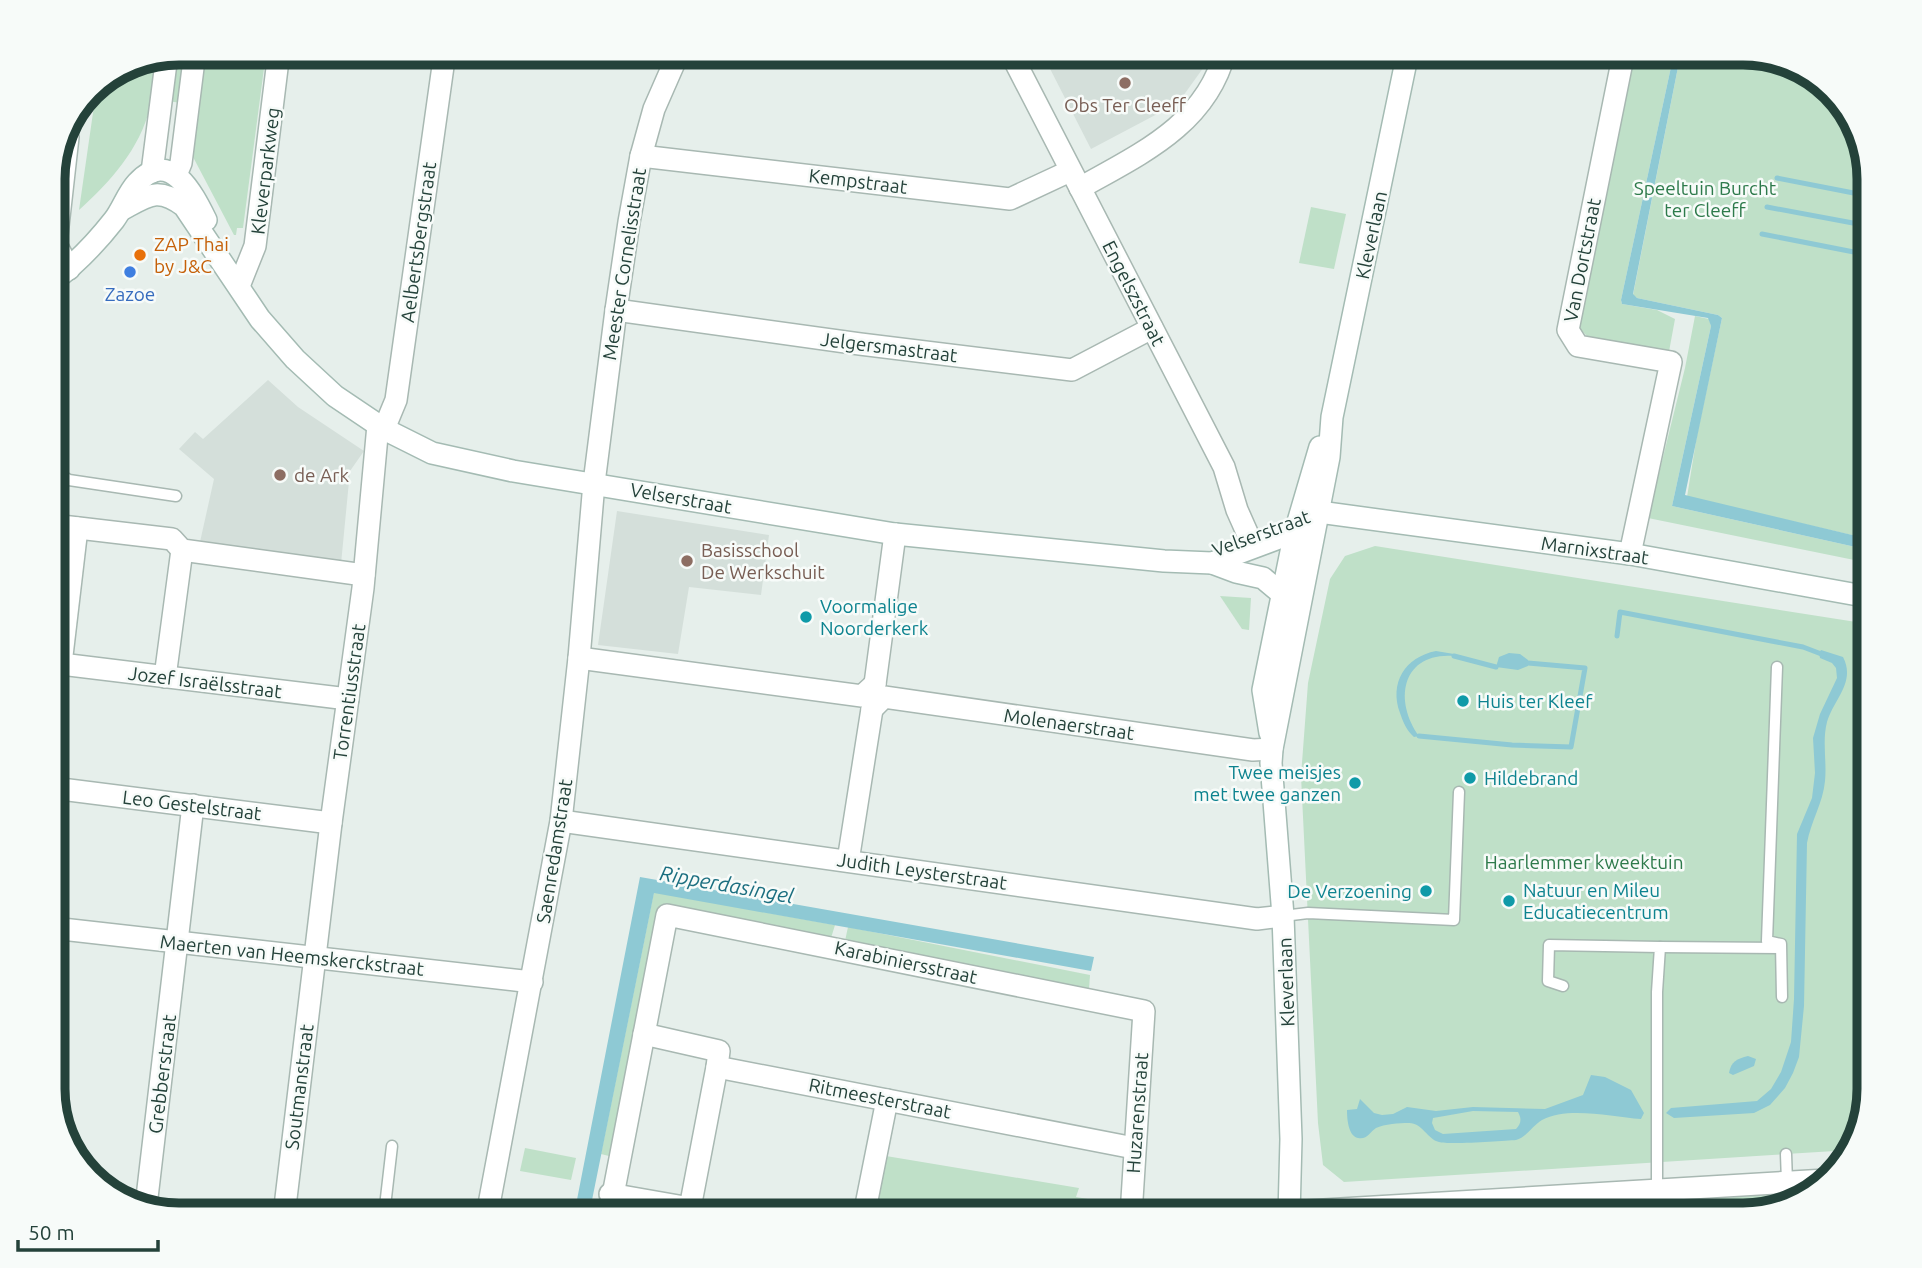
<svg xmlns="http://www.w3.org/2000/svg" width="1922" height="1268" font-family="Ubuntu,sans-serif">
<rect width="100%" height="100%" fill="#e6efeb"/>
<g fill="#d4dfda">
<polygon points="1042,53 1208,53 1206,64 1178,103 1091,149"/>
<polygon points="268,380 298,407 364,451 350,471 341,564 200,542 214,479 179,449 195,432 203,439"/>
<polygon points="617,511 769,535 761,595 689,587 678,654 598,645"/>
</g>
<g fill="#bfe0c8">
<polygon points="175,53 187,53 181,103 168,101"/>
<polygon points="205,53 266,53 243,228 237,228 236,235 234,235 192,155"/>
<polygon points="1634,53 1674,53 1621,300 1622,304 1657,310 1675,319 1668,357 1587,336 1577,326"/>
<path d="M156 57C154 73 154 91 150 107 140 149 110 182 79 210L97 85 131 62Z"/>
<polygon points="1684,60 1781,64 1813,74 1853,116 1869,178 1869,539 1687,497 1697,435 1722,318 1718,315 1637,298 1633,295 1679,62"/>
<polygon points="1311,207 1346,214 1334,269 1299,263"/>
<polygon points="1695,316 1709,319 1711,326 1672,506 1869,550 1869,563 1648,518 1685,368"/>
<polygon points="1375,546 1869,624 1869,831 1862,876 1856,1017 1857,1081 1862,1115 1851,1150 1344,1182 1323,1165 1318,1123 1301,776 1308,683 1330,579 1345,556"/>
<polygon points="1220,596 1251,598 1249,630 1242,629"/>
<polygon points="654,892 835,925 831,938 663,906 613,1157 601,1154"/>
<polygon points="848,927 1090,975 1089,989 845,941"/>
<polygon points="525,1148 576,1158 571,1180 520,1171"/>
<polygon points="886,1156 1079,1188 1076,1197 1088,1199 1085,1215 873,1215"/>
<polygon points="1814,1192 1806,1199 1744,1215 1460,1215"/>
</g>
<g fill="#8ec9d4" fill-rule="evenodd">
<polygon points="1674,53 1743,53 1781,64 1684,60 1679,62 1633,294 1637,298 1718,315 1722,318 1685,495 1869,539 1869,550 1672,506 1711,326 1708,318 1622,304 1621,300"/>
<path d="M1821 650 1843 657C1856 682 1834 699 1827 722 1822 741 1827 762 1825 781 1823 803 1811 821 1807 843L1804 1006 1799 1057 1793 1073 1785 1088 1770 1105 1754 1113 1674 1118 1666 1113 1671 1108 1757 1101 1771 1089 1781 1072 1791 1042 1794 999 1797 834 1812 798 1815 773 1813 738 1820 714 1837 678 1836 668 1832 663 1820 658 1819 653Z"/>
<path d="M1436 651 1454 654V656C1402 652 1393 700 1419 736L1414 737C1407 731 1403 722 1400 713 1389 683 1405 657 1436 651Z"/>
<polygon points="1509,653 1520,654 1528,660 1528,666 1518,670 1496,667 1499,657"/>
<polygon points="640,877 1094,957 1091,971 654,893 589,1215 574,1215"/>
<path d="M1748 1056 1756 1059 1754 1066 1733 1075 1729 1073C1731 1061 1737 1059 1748 1056Z"/>
<path d="M1591 1075 1605 1077 1631 1090 1644 1113 1641 1119C1612 1117 1568 1106 1542 1120 1532 1126 1527 1137 1516 1140 1503 1141 1449 1145 1439 1142 1427 1139 1422 1122 1408 1123 1400 1123 1384 1124 1376 1128 1370 1132 1367 1140 1358 1138 1348 1136 1347 1118 1347 1110L1357 1109 1360 1099 1374 1113 1382 1115 1393 1114 1407 1107 1436 1111 1473 1107 1545 1109 1583 1095ZM1473 1111 1518 1112C1522 1119 1521 1124 1516 1129L1443 1134 1435 1130 1432 1123 1433 1118Z"/>
</g>
<g fill="none" stroke-linecap="round" stroke-linejoin="round">
<g stroke="#8ec9d4" stroke-width="5">
<polyline points="1777,178 1869,196"/>
<polyline points="1767,207 1869,226"/>
<polyline points="1762,234 1869,255"/>
<polyline points="1617,636 1620,612 1803,647 1824,655"/>
<polyline points="1454,656 1496,667"/>
<polyline points="1419,736 1512,745 1571,747 1585,668 1528,663"/>
</g>
<defs>
<g id="lane">
<polyline points="53,470 69,480 176,496"/>
<polyline points="1777,667 1767,941 1781,944 1782,997"/>
<polyline points="1283,916 1308,913 1454,920 1459,792"/>
<polyline points="1660,947 1779,948"/>
<polyline points="1563,986 1548,981 1549,945 1660,947 1657,992 1657,1190"/>
<polyline points="1786,1154 1787,1182"/>
<polyline points="384,1215 392,1146"/>
</g>
<g id="street">
<polyline points="1010,52 1224,467 1237,510 1249,537"/>
<polyline points="1496,52 1516,56 1623,55"/>
<polyline points="1624,52 1568,330 1578,346 1671,362 1630,554"/>
<polyline points="68,137 56,244 69,269"/>
<polyline points="641,156 1010,199 1070,171"/>
<polyline points="152,172 167,55"/>
<polyline points="176,175 181,163 195,52"/>
<path d="M1080 188C1140 154 1206 125 1225 52"/>
<polyline points="239,286 255,246 279,52"/>
<polyline points="616,310 860,344 1072,370 1152,328"/>
<polyline points="384,429 396,400 445,52"/>
<polyline points="53,525 172,539 182,550 364,575"/>
<polyline points="579,658 862,696 875,684"/>
<polyline points="61,664 77,528"/>
<polyline points="53,667 61,664 348,699"/>
<polyline points="165,677 182,550"/>
<polyline points="875,684 895,534"/>
<polyline points="872,709 884,697 1253,750 1272,749"/>
<polyline points="53,788 331,823"/>
<polyline points="561,821 1257,919 1283,916"/>
<polyline points="848,861 872,709"/>
<polyline points="53,928 532,982"/>
<polyline points="644,1034 719,1051 717,1067 1134,1148"/>
<polyline points="610,1194 690,1208 717,1067"/>
<polyline points="613,1195 667,915 1144,1011 1131,1215"/>
<polyline points="146,1206 193,805"/>
<polyline points="1290,1212 1826,1180"/>
<polyline points="284,1215 331,823 363,588 378,425"/>
<polyline points="487,1215 561,821 579,658 594,483 616,310 629,222 641,156 654,109 679,52"/>
<polyline points="864,1215 887,1100"/>
</g>
<g id="secondary">
<path d="M123 209C149 195 158 187 184 206L260 319 295 359 335 396 384 429 432 453 513 471 895 534 1164 561 1212 563 1295 532 1319 512"/>
<path d="M53 281C77 263 96 243 114 220 123 208 127 194 137 183 170 147 193 194 206 220"/>
<polyline points="1308,515 1319,512 1630,554 1869,597"/>
<polyline points="1212,563 1236,572 1263,578 1282,594"/>
<polyline points="1270,733 1263,690 1295,532 1320,447"/>
<polyline points="1289,1215 1291,1139 1283,916 1271,763 1272,749 1329,457 1332,417 1408,52"/>
</g>
</defs>
<use href="#lane" stroke="#a8b8b2" stroke-width="13"/>
<use href="#street" stroke="#a8b8b2" stroke-width="24"/>
<use href="#secondary" stroke="#a4bbb3" stroke-width="24"/>
<use href="#lane" stroke="#fff" stroke-width="10"/>
<use href="#street" stroke="#fff" stroke-width="21"/>
<use href="#secondary" stroke="#fff" stroke-width="21"/>
</g>
<g fill="#8d6e63" stroke="#f7fbf9" stroke-width="2.5">
<circle cx="1125" cy="83" r="7"/>
<circle cx="280" cy="475" r="7"/>
<circle cx="687" cy="561" r="7"/>
</g>
<circle fill="#e8710a" stroke="#f7fbf9" stroke-width="2.5" cx="140" cy="255" r="7"/>
<circle fill="#3f7fe0" stroke="#f7fbf9" stroke-width="2.5" cx="130" cy="272" r="7"/>
<g fill="#0f9aa8" stroke="#f7fbf9" stroke-width="2.5">
<circle cx="806" cy="617" r="7"/>
<circle cx="1463" cy="701" r="7"/>
<circle cx="1470" cy="778" r="7"/>
<circle cx="1355" cy="783" r="7"/>
<circle cx="1426" cy="891" r="7"/>
<circle cx="1509" cy="901" r="7"/>
</g>
<g text-anchor="middle" dominant-baseline="central" stroke-width="5" stroke-linejoin="round" paint-order="stroke">
<g font-size="19" fill="#785e54" stroke="#f7fbf9" text-anchor="start">
<text x="1125" y="105" text-anchor="middle">Obs Ter Cleeff</text>
<text x="294" y="475">de Ark</text>
<text x="701" y="550">Basisschool<tspan x="701" dy="22">De Werkschuit</tspan></text>
</g>
<g font-size="19" fill="#24423a" stroke="#f7fbf9">
<text transform="translate(265 171) rotate(-83)">Kleverparkweg</text>
<text transform="translate(858 181) rotate(7)">Kempstraat</text>
<text transform="translate(1371 235) rotate(-78)">Kleverlaan</text>
<text transform="translate(418 242) rotate(-82)">Aelbertsbergstraat</text>
<text transform="translate(1582 260) rotate(-79)">Van Dortstraat</text>
<text transform="translate(624 264) rotate(-81)">Meester Cornelisstraat</text>
<text transform="translate(1134 293) rotate(63)">Engelszstraat</text>
<text transform="translate(889 347) rotate(7)">Jelgersmastraat</text>
<text transform="translate(681 498) rotate(10)">Velserstraat</text>
<text transform="translate(1261 533) rotate(-20)">Velserstraat</text>
<text transform="translate(1595 550) rotate(8)">Marnixstraat</text>
<text transform="translate(205 682) rotate(7)">Jozef Israëlsstraat</text>
<text transform="translate(349 692) rotate(-82)">Torrentiusstraat</text>
<text transform="translate(1069 724) rotate(8)">Molenaerstraat</text>
<text transform="translate(192 805) rotate(7)">Leo Gestelstraat</text>
<text transform="translate(554 851) rotate(-81)">Saenredamstraat</text>
<text transform="translate(922 871) rotate(8)">Judith Leysterstraat</text>
<text transform="translate(292 955) rotate(6)">Maerten van Heemskerckstraat</text>
<text transform="translate(906 962) rotate(12)">Karabiniersstraat</text>
<text transform="translate(1286 982) rotate(-92)">Kleverlaan</text>
<text transform="translate(162 1074) rotate(-83)">Grebberstraat</text>
<text transform="translate(299 1087) rotate(-83)">Soutmanstraat</text>
<text transform="translate(880 1098) rotate(11)">Ritmeesterstraat</text>
<text transform="translate(1137 1113) rotate(-86)">Huzarenstraat</text>
</g>
<g font-size="19" fill="#2d7a4b" stroke="#f7fbf9">
<text x="1705" y="188">Speeltuin Burcht<tspan x="1705" dy="22">ter Cleeff</tspan></text>
<text x="1584" y="862">Haarlemmer kweektuin</text>
</g>
<g font-size="19" fill="#c56008" stroke="#f7fbf9" text-anchor="start">
<text x="154" y="244">ZAP Thai<tspan x="154" dy="22">by J&amp;C</tspan></text>
</g>
<g font-size="19" fill="#366cbe" stroke="#f7fbf9">
<text x="130" y="294">Zazoe</text>
</g>
<g font-size="19" fill="#0d838f" stroke="#f7fbf9" text-anchor="start">
<text x="820" y="606">Voormalige<tspan x="820" dy="22">Noorderkerk</tspan></text>
<text x="1477" y="701">Huis ter Kleef</text>
<text x="1341" y="772" text-anchor="end">Twee meisjes<tspan x="1341" dy="22">met twee ganzen</tspan></text>
<text x="1484" y="778">Hildebrand</text>
<text x="1523" y="890">Natuur en Mileu<tspan x="1523" dy="22">Educatiecentrum</tspan></text>
<text x="1412" y="891" text-anchor="end">De Verzoening</text>
</g>
<g font-size="21" font-style="italic" fill="#1c6f80" stroke="#f7fbf9">
<text transform="translate(727 884) rotate(10)">Ripperdasingel</text>
</g>
</g>
<path d="M0 0H1922V1268H0ZM179 65H1743A114 114 0 0 1 1857 179V1089A114 114 0 0 1 1743 1203H179A114 114 0 0 1 65 1089V179A114 114 0 0 1 179 65Z" fill="#f7fbf9" fill-rule="evenodd"/>
<path fill="none" stroke="#24423a" stroke-width="9" d="M179 65H1743A114 114 0 0 1 1857 179V1089A114 114 0 0 1 1743 1203H179A114 114 0 0 1 65 1089V179A114 114 0 0 1 179 65Z"/>
<path d="M18 1240v10h140v-10" fill="none" stroke="#24423a" stroke-width="3.5"/>
<text x="28" y="1240" font-size="21" fill="#24423a" stroke="#f7fbf9" stroke-width="5" paint-order="stroke">50 m</text>
</svg>
